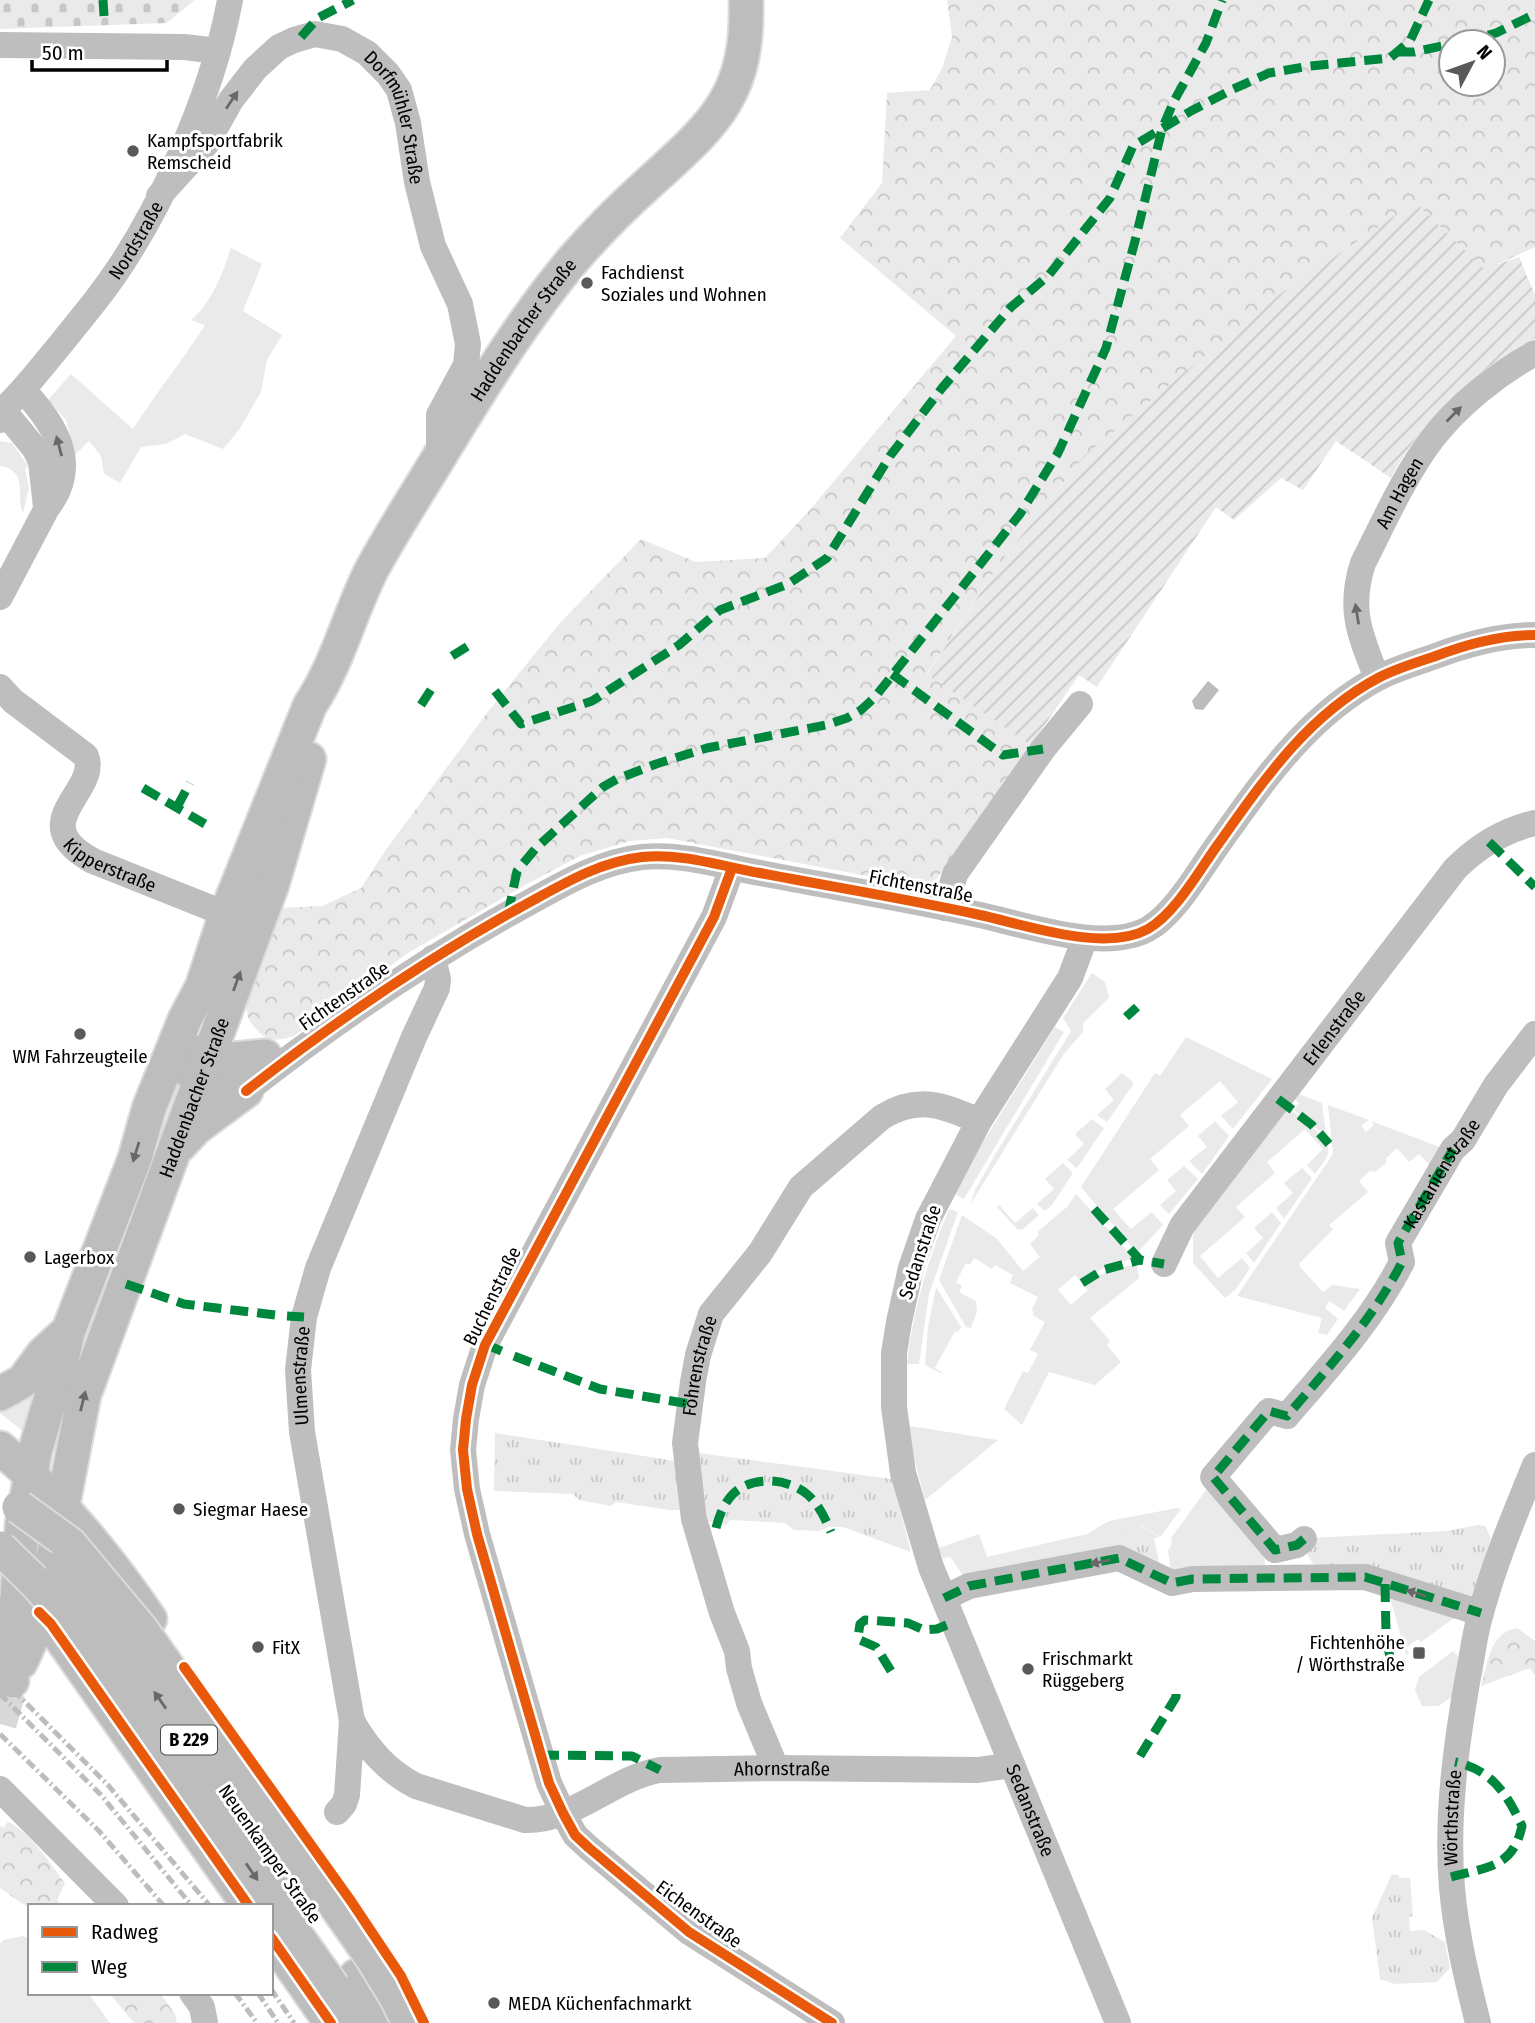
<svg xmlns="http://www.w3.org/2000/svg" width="1535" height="2023" font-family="'Fira Sans Condensed',sans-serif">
<defs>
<pattern id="forest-crowns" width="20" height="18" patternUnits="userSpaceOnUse" patternTransform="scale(1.75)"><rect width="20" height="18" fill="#eaeaea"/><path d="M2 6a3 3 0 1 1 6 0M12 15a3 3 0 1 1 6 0" fill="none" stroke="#c7c7c7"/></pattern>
<pattern id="cemetery-stones" width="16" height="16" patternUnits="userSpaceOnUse" patternTransform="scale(1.75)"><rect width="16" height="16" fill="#eaeaea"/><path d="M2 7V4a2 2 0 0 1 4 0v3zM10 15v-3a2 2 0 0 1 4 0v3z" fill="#c7c7c7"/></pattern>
<pattern id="park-tufts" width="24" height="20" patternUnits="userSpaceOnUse" patternTransform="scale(1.75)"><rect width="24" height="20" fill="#eaeaea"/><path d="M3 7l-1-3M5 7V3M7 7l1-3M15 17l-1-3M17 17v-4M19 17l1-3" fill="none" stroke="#c7c7c7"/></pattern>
<pattern id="garden-furrows" width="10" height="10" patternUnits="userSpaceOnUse" patternTransform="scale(1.75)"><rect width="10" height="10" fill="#eaeaea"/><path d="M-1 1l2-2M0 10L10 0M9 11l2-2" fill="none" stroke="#c7c7c7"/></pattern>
</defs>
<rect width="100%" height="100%" fill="#fff"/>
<g fill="#eaeaea">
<path d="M231 248 262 264 243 311 282 335 267 360 261 392 239 430 223 449 185 434 166 444 141 447 120 483 104 474 101 456 89 441 75 455 66 420 48 400 71 374 133 429C156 393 182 361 205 325L191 320C212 302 222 275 231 248Z"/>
<path d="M0 441 12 443 28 466 25 469 29 488 23 513C15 498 30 471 0 466Z"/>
<polygon points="1092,973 1105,982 1109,998 1083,1023 1083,1032 1063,1055 970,1205 975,1190 996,1153 1071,1031 1063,1018"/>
<polygon points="1055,1027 1064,1032 964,1199 955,1194 978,1150"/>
<polygon points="1186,1037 1272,1079 1233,1129 1221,1116 1238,1102 1220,1081 1180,1115 1189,1126 1150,1159 1159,1170 1113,1209 1131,1229 1152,1212 1163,1225 1137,1253 1081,1187 1155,1073 1160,1076"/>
<polygon points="1122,1073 1134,1083 1107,1122 1097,1115 1114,1100 1105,1089"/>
<polygon points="184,1079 149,1200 132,1193 172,1093"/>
<polygon points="1299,1094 1322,1103 1326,1136 1294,1110 1299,1103 1294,1099"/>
<polygon points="1328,1105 1369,1120 1361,1126 1366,1132 1374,1125 1371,1121 1445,1149 1429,1164 1419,1154 1409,1162 1397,1148 1386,1158 1386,1163 1375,1172 1370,1171 1359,1181 1368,1192 1329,1225 1333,1229 1300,1263 1300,1267 1323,1292 1332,1285 1360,1289 1344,1311 1329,1301 1325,1308 1338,1319 1327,1335 1318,1333 1322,1318 1237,1296 1333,1154"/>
<path d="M1288 1108C1299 1116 1333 1139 1328 1154 1326 1161 1319 1168 1315 1174L1307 1165 1323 1149 1305 1129 1267 1162 1275 1173 1236 1207 1245 1217 1200 1256 1218 1278 1242 1258 1250 1268 1236 1289 1225 1298 1193 1263V1231Z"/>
<polygon points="1092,1119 1104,1128 1077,1168 1067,1160 1084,1144 1075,1134"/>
<polygon points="1215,1121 1229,1136 1202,1174 1189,1161 1207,1147 1198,1136"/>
<polygon points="1063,1163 1073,1173 1052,1205 1045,1211 1037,1204 1054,1189 1045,1179"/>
<polygon points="1184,1166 1198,1179 1169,1214 1160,1205 1176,1191 1167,1180"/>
<polygon points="1302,1168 1312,1178 1284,1219 1276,1208 1293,1193 1284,1183"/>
<path d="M1076 1194 1134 1258 1104 1268 1080 1281 1075 1275 1058 1290 1071 1305 1088 1290 1083 1285C1101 1272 1117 1268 1137 1264L1139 1278 1090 1318 1110 1341 1107 1345 1121 1362 1095 1385 1049 1372 1022 1425 1004 1409 1023 1371 1028 1373 1038 1354 1030 1350 1045 1322 1034 1316 1032 1309 1038 1297 1010 1283 1013 1275 995 1265 992 1269 974 1258 970 1265 966 1263 956 1282 962 1286 959 1292 976 1301 977 1312 971 1328 966 1327 939 1280 962 1215 997 1239 1023 1271 1040 1257 1030 1244 1039 1235 1037 1232 1067 1207Z"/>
<polygon points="999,1205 1015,1223 1033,1208 1039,1215 1022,1230 1017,1229 997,1207"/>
<path d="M949 1209 958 1212 929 1294 919 1364H907C913 1309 928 1260 949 1209Z"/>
<polygon points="1272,1212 1281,1223 1254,1263 1246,1253 1263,1238 1254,1228"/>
<polygon points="936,1287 961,1327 958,1332 955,1331 935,1368 943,1373 942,1374 925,1365 928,1327"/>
<polygon points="39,1381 24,1432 0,1413 0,1402"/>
<polygon points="910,1426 998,1440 925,1500 914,1458"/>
<polygon points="1206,1490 1219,1491 1260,1539 1267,1573 1171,1574 1168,1550 1172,1544 1171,1538"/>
<polygon points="1177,1508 1181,1509 1160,1537 1139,1524 1136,1532 1120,1551 968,1582 950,1557 943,1558 939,1548 979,1534 987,1557 1087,1534 1109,1521"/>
<polygon points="1389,1593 1458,1615 1421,1642 1418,1639 1406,1648 1409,1653 1406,1655"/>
<polygon points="1453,1651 1460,1659 1452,1697 1438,1706 1422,1706 1415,1690 1419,1677"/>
<polygon points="23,1936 30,1939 30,1993 88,1993 110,2023 0,2023 0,1944 3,1940"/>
</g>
<g fill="url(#forest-crowns)" fill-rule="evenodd">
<path d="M947 0H1535V247L1084 456 1001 562 927 673 1031 745 930 888 667 838 630 841 580 856 527 884 408 953 294 1036C281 1040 269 1043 259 1032 253 1026 249 1022 247 1013 244 994 273 930 280 908L322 906 361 888 385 851 487 713 559 624 641 539 696 562 765 558 808 512 956 336 840 238 882 183 887 93 930 90 942 68 952 37ZM1451 42H1493V84H1451Z"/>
<path d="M1517 1628 1535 1641V1676L1530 1668 1481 1686C1488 1663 1489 1633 1517 1628Z"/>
<path d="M8 1822C31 1832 49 1863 65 1883L57 1900 62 1906H30V1909L0 1888V1825L3 1828Z"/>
<polygon points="109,1993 160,1993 175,2014 177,2023 134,2023"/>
</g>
<polygon fill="url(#cemetery-stones)" points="0,0 195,0 167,23 0,29"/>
<g fill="url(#park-tufts)">
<polygon points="495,1433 676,1461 682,1510 670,1510 616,1502 611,1506 579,1500 573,1494 494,1491"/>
<polygon points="699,1453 892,1479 911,1552 843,1527 828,1527 819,1531 794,1530 785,1523 730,1520 726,1525 708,1521"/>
<polygon points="1138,1524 1159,1537 1154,1538 1160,1566 1120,1551 1118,1544 1121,1536 1136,1532"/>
<polygon points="1478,1525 1485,1526 1491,1538 1475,1594 1469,1602 1317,1571 1306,1552 1311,1538 1447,1531"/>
<polygon points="1392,1874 1399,1875 1399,1878 1410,1878 1413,1916 1409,1917 1410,1931 1424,1930 1445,1942 1450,1968 1437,1982 1395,1984 1380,1979 1372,1918"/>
</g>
<path fill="url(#garden-furrows)" d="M1415 202 1484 269 1519 257 1535 295V338C1475 370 1422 418 1391 478L1336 441 1303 490 1281 478 1234 520 1216 507 1097 687 1079 675 1031 745 927 674 1001 562 1084 456 1273 299Z"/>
<polygon fill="#bcbcbc" points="1208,681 1219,690 1203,710 1195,709 1192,701"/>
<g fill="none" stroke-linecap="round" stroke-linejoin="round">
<polyline stroke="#d9d9d9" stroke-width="33" stroke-dasharray="33 17" stroke-linecap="butt" points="0,1724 12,1681"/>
<defs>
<g id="major">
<path d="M195 1052C205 1077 220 1089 246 1091"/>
<polyline points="189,1071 222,1060 265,1056"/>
<polyline points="179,1146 196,1128 246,1091"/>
<polyline points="0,1394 23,1381 43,1354 66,1333"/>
<path d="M0 1448C59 1497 107 1556 150 1619"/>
<polyline points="25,1602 39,1612 51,1624 249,1906"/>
<path id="s12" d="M21 1662 30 1642 51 1567 84 1395 272 885 309 759"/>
<path id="s13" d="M12 1681 11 1633 17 1597 22 1525 35 1451 62 1360 68 1332 135 1158 149 1108 185 1019 202 987 226 914 310 705C337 665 349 615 371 571 394 528 422 486 447 444 486 381 524 318 572 261 596 233 622 207 650 182 715 123 749 95 746 0"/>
<polyline points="271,1937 331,2023"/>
<polyline points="356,1976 385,2023"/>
<polyline points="333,1987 357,2023"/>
</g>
</defs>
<use href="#major" stroke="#dbdbdb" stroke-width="37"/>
<g stroke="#bebebe" stroke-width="26">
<polyline points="0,45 184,47 218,51"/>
<path id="s1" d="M159 196 207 143 231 100 255 69 279 47 294 40 315 34 342 39 367 53 388 74 399 90 408 123 417 182 433 246 460 304 468 344 466 365 439 415V459"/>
<polyline points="3,410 35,449 41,462 46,507"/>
<path id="s2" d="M0 420C7 403 13 401 25 387 49 359 73 329 96 300 157 222 212 97 230 0"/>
<path d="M0 597 47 508C81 465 55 424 23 390"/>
<path id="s3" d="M1377 678C1360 635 1348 609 1363 563 1384 522 1404 476 1432 439 1458 405 1497 374 1535 353"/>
<path id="s4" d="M0 687 13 701 86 756C100 792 22 822 93 861L226 914"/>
<polyline points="732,868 714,917 485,1345 472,1385 466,1419 463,1450 467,1489 477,1534 549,1783 563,1813 575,1835 589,1848 689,1932 832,2023"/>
<polyline points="945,908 955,874 1043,749 1080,704"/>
<path id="s5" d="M1085 938 1070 978 979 1121 928 1219 911 1268 899 1322 894 1353V1407L903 1473 931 1567 1118 2023"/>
<path d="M246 1091C333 1023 423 961 519 908 558 887 597 862 642 857 682 853 721 866 760 873 833 887 907 899 980 915 1026 925 1105 953 1148 929 1176 913 1200 869 1219 843 1264 780 1307 716 1378 678 1395 669 1415 663 1433 657 1464 645 1502 635 1535 635"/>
<path id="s6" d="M1164 1264 1182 1226 1455 869C1477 847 1504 830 1535 823"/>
<path id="s7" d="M1304 1539 1297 1545 1275 1550 1213 1477 1269 1411 1287 1416C1329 1367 1373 1319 1402 1262L1398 1243 1453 1149 1463 1140 1496 1085 1535 1034"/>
<polyline points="944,1598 969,1586 1119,1558 1172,1583 1193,1579 1365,1577 1481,1613"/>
<path id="s8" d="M352 1721C368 1749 387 1771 416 1786L525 1820C576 1821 612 1778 660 1770L776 1768 978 1770 1012 1765"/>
<path id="s9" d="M776 1768 749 1703 739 1668 737 1651 722 1613 694 1519 685 1443 693 1382 698 1355 711 1314 760 1253 801 1187 882 1117C918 1095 943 1105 979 1121"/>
<polyline points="0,1789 116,1906"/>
<path id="s10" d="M337 1812 344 1804 347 1795 352 1721 302 1432 298 1370 304 1317 318 1268 414 1037 437 988 438 979 433 958"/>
<polyline points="192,1993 202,2007 205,2023"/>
<path id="s11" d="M1478 2023C1467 1979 1456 1934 1452 1888 1446 1818 1456 1745 1468 1677 1472 1658 1474 1638 1479 1620 1493 1566 1514 1516 1535 1465"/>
</g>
<use href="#major" stroke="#bdbdbd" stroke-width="33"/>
<g stroke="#bdbdbd" stroke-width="5" stroke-dasharray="10 3.5 2 3.5" stroke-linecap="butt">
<polyline points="0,1677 108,1785 210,1906"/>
<polyline points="0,1694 101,1795 192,1906"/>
<polyline points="0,1734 99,1831 164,1906"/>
<polyline points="271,1989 294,2023"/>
<polyline points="235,1993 257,2023"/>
<polyline points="258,1993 278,2023"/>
</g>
<defs>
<g id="major-bridge">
<polyline points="19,1507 70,1544 141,1629 371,1956 396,1997 409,2023"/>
<polyline points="0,1548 37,1584 91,1646 333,1987"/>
<polyline points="62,1566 119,1642 300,1897"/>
</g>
</defs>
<use href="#major-bridge" stroke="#dbdbdb" stroke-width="37" stroke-linecap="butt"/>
<use href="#major-bridge" stroke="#bdbdbd" stroke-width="33"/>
<g stroke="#00873e" stroke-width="9" stroke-dasharray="18 9" stroke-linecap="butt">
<polyline points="103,0 104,16"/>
<polyline points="301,37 318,18 353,0"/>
<polyline points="1462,42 1496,33 1535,14"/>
<polyline points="1397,52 1414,52 1451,44"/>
<polyline points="452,656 468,646"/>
<polyline points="892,674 1003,755 1043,749"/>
<polyline points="495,691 521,724 592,701 679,645 720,610 788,584 827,558 890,456 942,388 1011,307 1048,276 1110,198 1133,146 1191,111 1231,90 1269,73 1310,66 1390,58 1410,41 1429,0"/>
<polyline points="421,705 434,685"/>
<polyline points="143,788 205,824"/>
<polyline points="177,807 190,783"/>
<polyline points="1489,842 1535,887"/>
<polyline points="508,914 517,871 536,848 603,787 617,779 656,764 707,748 826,725 847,718 861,710 875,697 1020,514 1058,453 1106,348 1135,241 1162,129 1174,101 1206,43 1222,0"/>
<polyline points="1126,1017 1137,1007"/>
<polyline points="1278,1099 1312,1125 1329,1144"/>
<polyline points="1094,1209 1140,1260 1164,1264"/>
<polyline points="1082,1283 1103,1270 1140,1260"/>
<polyline points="126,1284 184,1304 275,1315"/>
<polyline points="287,1316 304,1317"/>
<polyline points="485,1344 506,1353"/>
<polyline points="514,1356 600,1389 690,1404"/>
<path d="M716 1528C719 1516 724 1503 733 1494 752 1475 789 1478 808 1495 819 1505 825 1518 831 1532"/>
<path d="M1304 1539 1297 1545 1275 1550 1213 1477 1269 1411 1287 1416C1329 1367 1373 1319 1402 1262L1398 1243 1453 1149"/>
<polyline points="1385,1584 1386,1634 1390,1658 1388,1671"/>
<polyline points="944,1598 969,1586 1119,1558 1172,1583 1193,1579 1365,1577 1481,1613"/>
<polyline points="891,1671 876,1647 860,1640 858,1637 860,1624 865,1620 908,1623 924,1630 937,1629 954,1622"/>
<polyline points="541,1755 632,1756 660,1770"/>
<polyline points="1140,1756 1176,1697 1176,1689"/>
<path d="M1451 1877C1487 1867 1513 1868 1522 1826 1507 1794 1492 1770 1455 1762"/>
</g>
<defs>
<g id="cycleway">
<polyline points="732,868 714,917 485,1345 472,1385 466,1419 463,1450 467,1489 477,1534 549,1783 563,1813 575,1835 589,1848 689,1932 832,2023"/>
<path d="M246 1091C333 1023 423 961 519 908 558 887 597 862 642 857 682 853 721 866 760 873 833 887 907 899 980 915 1026 925 1105 953 1148 929 1176 913 1200 869 1219 843 1264 780 1307 716 1378 678 1395 669 1415 663 1433 657 1464 645 1502 635 1535 635"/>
<polyline points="39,1612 51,1624 249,1906"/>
<polyline points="184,1667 351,1901 401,1976 424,2023"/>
<polyline points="271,1937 331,2023"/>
</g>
</defs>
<use href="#cycleway" stroke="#fff" stroke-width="15"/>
<use href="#cycleway" stroke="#e8590c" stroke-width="10"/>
</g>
<defs><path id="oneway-solid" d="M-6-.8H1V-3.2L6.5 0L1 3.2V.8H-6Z" transform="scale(1.75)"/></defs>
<g fill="#686868">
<use href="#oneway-solid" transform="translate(232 100) rotate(-56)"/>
<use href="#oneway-solid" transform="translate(1454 414) rotate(-45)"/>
<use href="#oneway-solid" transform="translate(59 446) rotate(-105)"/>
<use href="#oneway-solid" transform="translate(1357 614) rotate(-99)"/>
<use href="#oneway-solid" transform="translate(237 981) rotate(-70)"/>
<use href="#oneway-solid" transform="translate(136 1152) rotate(107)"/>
<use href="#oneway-solid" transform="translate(83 1401) rotate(-76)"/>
<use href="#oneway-solid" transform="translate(1100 1562) rotate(169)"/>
<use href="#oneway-solid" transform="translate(1416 1593) rotate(-163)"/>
<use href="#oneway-solid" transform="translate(160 1700) rotate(-125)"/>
<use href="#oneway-solid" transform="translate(252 1872) rotate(55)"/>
</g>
<g fill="#595959" stroke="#fff" stroke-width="2.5">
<circle cx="133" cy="151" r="7"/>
<circle cx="587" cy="283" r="7"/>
<circle cx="80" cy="1034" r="7"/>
<circle cx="30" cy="1257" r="7"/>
<circle cx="179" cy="1509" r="7"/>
<circle cx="258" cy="1647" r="7"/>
<rect x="1412" y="1646" width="14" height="14" rx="3.5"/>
<circle cx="1028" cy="1669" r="7"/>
<circle cx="494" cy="2003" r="7"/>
</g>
<g text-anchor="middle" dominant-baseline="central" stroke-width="6" stroke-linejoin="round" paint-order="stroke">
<rect fill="#fff" stroke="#4c4c4c" stroke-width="2" x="161" y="1725.5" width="56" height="29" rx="5"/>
<g font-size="18" font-weight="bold" fill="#000">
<text x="189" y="1740">B 229</text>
</g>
<g font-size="19" fill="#000" stroke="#fff">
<text stroke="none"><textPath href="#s1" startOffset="360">Dorfmühler Straße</textPath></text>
<text stroke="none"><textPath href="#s2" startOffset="226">Nordstraße</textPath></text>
<text stroke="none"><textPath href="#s13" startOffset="1461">Haddenbacher Straße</textPath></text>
<text stroke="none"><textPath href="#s3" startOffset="198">Am Hagen</textPath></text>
<text stroke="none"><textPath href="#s4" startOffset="252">Kipperstraße</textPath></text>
<text transform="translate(921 886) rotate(11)">Fichtenstraße</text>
<text transform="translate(344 996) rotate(-35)">Fichtenstraße</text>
<text stroke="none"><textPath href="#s6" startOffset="292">Erlenstraße</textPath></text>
<text stroke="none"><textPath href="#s12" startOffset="592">Haddenbacher Straße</textPath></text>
<text stroke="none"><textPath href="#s7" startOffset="527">Kastanienstraße</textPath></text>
<text transform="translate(920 1252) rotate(-72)">Sedanstraße</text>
<text transform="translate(492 1296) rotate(-64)">Buchenstraße</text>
<text stroke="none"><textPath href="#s9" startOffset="418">Föhrenstraße</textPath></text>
<text stroke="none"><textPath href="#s10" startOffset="444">Ulmenstraße</textPath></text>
<text stroke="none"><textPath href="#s8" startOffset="474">Ahornstraße</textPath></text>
<text stroke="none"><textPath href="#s5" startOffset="943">Sedanstraße</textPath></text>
<text stroke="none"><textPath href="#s11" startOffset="208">Wörthstraße</textPath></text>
<text transform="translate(270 1854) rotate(55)">Neuenkamper Straße</text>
<text transform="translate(699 1914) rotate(36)">Eichenstraße</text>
</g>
<g font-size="19" fill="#000" stroke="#fff" text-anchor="start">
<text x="147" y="140">Kampfsportfabrik<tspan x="147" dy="22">Remscheid</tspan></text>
<text x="601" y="272">Fachdienst<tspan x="601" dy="22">Soziales und Wohnen</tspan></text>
<text x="80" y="1056" text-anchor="middle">WM Fahrzeugteile</text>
<text x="44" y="1257">Lagerbox</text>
<text x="193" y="1509">Siegmar Haese</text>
<text x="1405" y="1642" text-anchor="end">Fichtenhöhe<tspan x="1405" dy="22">/ Wörthstraße</tspan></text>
<text x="272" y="1647">FitX</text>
<text x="1042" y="1658">Frischmarkt<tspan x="1042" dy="22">Rüggeberg</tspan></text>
<text x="508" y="2003">MEDA Küchenfachmarkt</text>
</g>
</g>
<rect x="28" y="1904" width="245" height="91" fill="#ffffff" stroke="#999999" stroke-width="2"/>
<rect x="42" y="1927" width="35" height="10" fill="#e8590c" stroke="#999999" stroke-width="2"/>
<text x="91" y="1939" font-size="21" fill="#000000">Radweg</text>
<rect x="42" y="1962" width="35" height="10" fill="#00873e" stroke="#999999" stroke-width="2"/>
<text x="91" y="1974" font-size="21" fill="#000000">Weg</text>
<g transform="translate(1472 63) rotate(49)"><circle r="33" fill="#ffffff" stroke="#999999" stroke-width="2"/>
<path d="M0-5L12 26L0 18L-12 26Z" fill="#595959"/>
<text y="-10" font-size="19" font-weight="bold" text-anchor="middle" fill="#000000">N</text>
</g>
<path d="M32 60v10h135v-10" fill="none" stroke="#000000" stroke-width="3.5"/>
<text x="42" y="60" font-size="21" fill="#000000" stroke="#ffffff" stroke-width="5" paint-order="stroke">50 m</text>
</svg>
